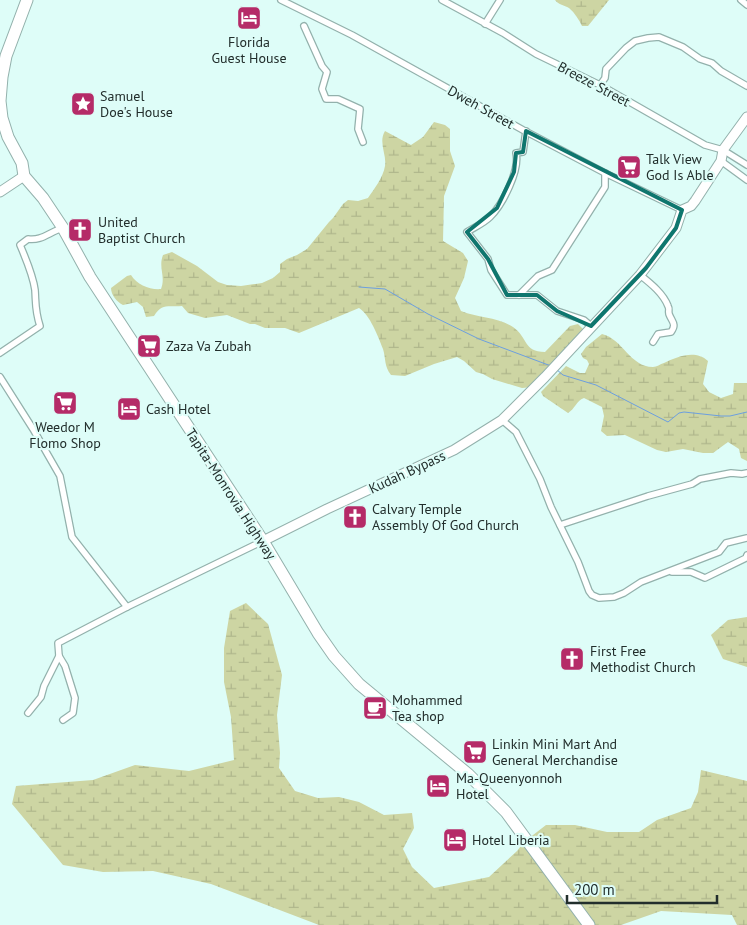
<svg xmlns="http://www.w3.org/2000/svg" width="747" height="925" font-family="'PT Sans',sans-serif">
<defs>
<pattern id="wetland-marsh" width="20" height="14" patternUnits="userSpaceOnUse" patternTransform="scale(1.25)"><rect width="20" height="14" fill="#cdd5a3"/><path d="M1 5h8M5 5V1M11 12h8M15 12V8" fill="none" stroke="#b0b78c"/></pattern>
</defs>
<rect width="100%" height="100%" fill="#defdf8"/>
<g fill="url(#wetland-marsh)">
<path d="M555 0H609L588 26H582C579 20 575 13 569 8 564 5 559 5 555 0Z"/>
<path d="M434 122 445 125 450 129V151L455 166 444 196 443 241 463 253 468 261 464 278 455 298 461 311C478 318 498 317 513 327 528 337 523 352 545 352L570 326 578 324 584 330 533 387 522 388 492 379 483 374 476 372 464 361 457 357 434 364 405 376 391 375C384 366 386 359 383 349 378 336 370 315 359 308L299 333 285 328H265L255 324H250L227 315 205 318 188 313 182 306C167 307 162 303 154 316L146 317 143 307 137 302 123 305C117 302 111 295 111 288L127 276 131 275C137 285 150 290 161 289 166 276 158 268 163 255L172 252 197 266 218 282 227 285 241 286 262 283 273 278 280 272V264L287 259 297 255 307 249 329 222 333 218 343 204 348 200 358 201 368 198C374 189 383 178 385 166 387 155 378 142 385 131L411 145 423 137Z"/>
<path d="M602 334C623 339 630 367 653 367 657 367 660 364 664 363 677 357 695 349 708 361L703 384 709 392 721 398 733 394 734 383H747V461L741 458 739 449 728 442 713 453H703L683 449 666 452 657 450 625 435 607 436 601 431 604 416 602 407 584 398C576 401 575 409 568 413L543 396 541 392 566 366 580 373H585L589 364 587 360 583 358 581 354 586 347Z"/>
<polygon points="246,603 268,624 282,675 277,715 280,753 279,768 295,791 318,798 339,797 359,802 384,815 412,813 414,828 403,849 412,867 434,888 489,877 517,851 524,842 546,825 575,825 607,832 639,832 657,820 691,808 698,792 701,770 747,781 747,925 737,925 732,915 661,911 621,925 319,925 211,884 153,871 103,872 63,865 12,804 16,786 93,780 135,765 189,771 234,760 231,717 224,682 224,648 230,611"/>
<polygon points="747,617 747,667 723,659 711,635 728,620"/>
</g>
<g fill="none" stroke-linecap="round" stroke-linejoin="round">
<g stroke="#6c9fdf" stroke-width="1">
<polyline points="359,287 385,289 428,314 479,339 551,366"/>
<polyline points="556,369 563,375 596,385 668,422 679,413 684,412 721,416 730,416 747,412"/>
</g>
<defs>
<g id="street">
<polyline points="281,0 352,35 523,130 605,173 682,210"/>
<polyline points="442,0 503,33 536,54 600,85 705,145 723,150 747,165"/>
<polyline points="741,0 747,5"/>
<polyline points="485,24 500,0"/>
<polyline points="304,26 322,66 327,72 322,89 326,99 338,99 360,109 358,129 363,142"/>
<polyline points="600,85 605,78 606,69 626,48 635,41 648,38 659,37 683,47 700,59 712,63 721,71 747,86"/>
<path d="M526 131 523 152 516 153C520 170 503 204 490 217 484 223 475 227 467 232L488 259 491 270 507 295H537L557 311 584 320 591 326"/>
<polyline points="721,161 747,180"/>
<path d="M640 275C650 283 663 293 668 306 670 310 668 309 669 314 672 322 677 324 671 332L658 334 653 342"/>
<polyline points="519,295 538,276 552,270 605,187 605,173"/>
<path d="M0 353 40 326C35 311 36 305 35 290 33 275 26 259 20 245L28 239C42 241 49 232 63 228"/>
<polyline points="0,377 33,429 60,476 72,537 127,607"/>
<polyline points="502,420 516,432 540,479 551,507 578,562 589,591 592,595 599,598 614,597 624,593 641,582 719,552 726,543 747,538"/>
<polyline points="560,525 648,496 692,484 700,479 731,473 742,474 747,473"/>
<polyline points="672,572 691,572 705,578 746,558 747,555"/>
<polyline points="28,713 41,697 44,686 59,656"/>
<polyline points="63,720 73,713 75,698 65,666 59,656 58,643 127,607 263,541"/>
</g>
<g id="secondary">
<polyline points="0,192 24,176"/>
<polyline points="263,541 327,509 454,450 502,420 545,377 640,275 676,228 682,210 691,206 695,201 721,161 723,150 747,117"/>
</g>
<polyline id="highway" points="27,0 6,56 2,77 0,101 2,118 8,137 22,163 24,176 43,198 63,228 90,277 263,541 318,633 334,656 359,684 468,774 506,812 589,925"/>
</defs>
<use href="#street" stroke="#93b1ac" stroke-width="8"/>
<use href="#secondary" stroke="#93b1ac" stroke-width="11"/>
<use href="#highway" stroke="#93b1ac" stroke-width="13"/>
<use href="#street" stroke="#fff" stroke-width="5.5"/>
<use href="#secondary" stroke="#fff" stroke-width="9"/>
<use href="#highway" stroke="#fff" stroke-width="11"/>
</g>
<path fill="none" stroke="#0f766e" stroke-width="4" stroke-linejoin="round" d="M526 131 682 210 676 228 646 268 591 326 557 311 537 295H507L488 259 467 232 497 208 514 172 516 153 523 152Z"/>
<defs>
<symbol id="hotel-square" viewBox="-11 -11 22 22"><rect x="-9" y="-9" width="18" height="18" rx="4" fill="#b52b68" stroke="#defdf8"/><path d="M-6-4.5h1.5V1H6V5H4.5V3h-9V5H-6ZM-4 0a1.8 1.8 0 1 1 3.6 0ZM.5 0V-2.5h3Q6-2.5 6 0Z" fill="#fff"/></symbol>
<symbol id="sight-square" viewBox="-11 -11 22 22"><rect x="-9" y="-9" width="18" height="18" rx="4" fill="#b52b68" stroke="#defdf8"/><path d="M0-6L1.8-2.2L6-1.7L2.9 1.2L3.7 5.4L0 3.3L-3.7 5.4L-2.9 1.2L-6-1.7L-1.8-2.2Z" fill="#fff"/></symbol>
<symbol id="supermarket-square" viewBox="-11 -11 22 22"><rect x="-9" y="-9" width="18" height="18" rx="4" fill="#b52b68" stroke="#defdf8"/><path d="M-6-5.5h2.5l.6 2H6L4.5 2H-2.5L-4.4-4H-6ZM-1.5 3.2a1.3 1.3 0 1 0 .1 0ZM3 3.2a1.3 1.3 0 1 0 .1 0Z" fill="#fff"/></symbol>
<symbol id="church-square" viewBox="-11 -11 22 22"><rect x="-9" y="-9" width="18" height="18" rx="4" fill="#b52b68" stroke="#defdf8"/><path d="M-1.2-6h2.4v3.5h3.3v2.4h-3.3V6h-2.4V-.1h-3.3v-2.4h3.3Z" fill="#fff"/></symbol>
<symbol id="cafe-square" viewBox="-11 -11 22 22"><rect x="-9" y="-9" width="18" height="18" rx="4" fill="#b52b68" stroke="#defdf8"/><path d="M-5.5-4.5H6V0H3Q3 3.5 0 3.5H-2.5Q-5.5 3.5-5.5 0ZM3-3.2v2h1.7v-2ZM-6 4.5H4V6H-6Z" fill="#fff"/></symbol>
</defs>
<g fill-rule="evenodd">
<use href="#hotel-square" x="235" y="4" width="28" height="28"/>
<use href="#sight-square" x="69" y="90" width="28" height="28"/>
<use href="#supermarket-square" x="615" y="153" width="28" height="28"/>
<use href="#church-square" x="66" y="216" width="28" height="28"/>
<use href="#supermarket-square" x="135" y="332" width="28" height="28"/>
<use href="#supermarket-square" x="51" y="389" width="28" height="28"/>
<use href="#hotel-square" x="115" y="395" width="28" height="28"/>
<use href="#church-square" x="341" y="503" width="28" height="28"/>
<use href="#church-square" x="558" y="645" width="28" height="28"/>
<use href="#cafe-square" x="361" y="694" width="28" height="28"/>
<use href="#supermarket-square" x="461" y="738" width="28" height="28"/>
<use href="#hotel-square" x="424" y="772" width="28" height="28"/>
<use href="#hotel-square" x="441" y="826" width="28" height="28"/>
</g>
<g text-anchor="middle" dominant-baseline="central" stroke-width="4.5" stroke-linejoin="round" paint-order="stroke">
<g font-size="14" fill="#222e2c" stroke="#defdf8" text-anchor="start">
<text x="249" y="42" text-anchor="middle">Florida<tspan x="249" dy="16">Guest House</tspan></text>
<text x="100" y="96">Samuel<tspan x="100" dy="16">Doe's House</tspan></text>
<text x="646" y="159">Talk View<tspan x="646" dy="16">God Is Able</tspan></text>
<text x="98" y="222">United<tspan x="98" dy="16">Baptist Church</tspan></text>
<text x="166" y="346">Zaza Va Zubah</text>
<text x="146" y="409">Cash Hotel</text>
<text x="65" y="427" text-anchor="middle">Weedor M<tspan x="65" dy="16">Flomo Shop</tspan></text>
<text x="372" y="509">Calvary Temple<tspan x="372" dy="16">Assembly Of God Church</tspan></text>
<text x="590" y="651">First Free<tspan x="590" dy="16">Methodist Church</tspan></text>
<text x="392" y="700">Mohammed<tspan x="392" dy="16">Tea shop</tspan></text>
<text x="492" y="744">Linkin Mini Mart And<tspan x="492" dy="16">General Merchandise</tspan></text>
<text x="456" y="778">Ma-Queenyonnoh<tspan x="456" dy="16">Hotel</tspan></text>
<text x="472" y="840">Hotel Liberia</text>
</g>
<g font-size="14" fill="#222e2c" stroke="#defdf8">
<text transform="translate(594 84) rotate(28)">Breeze Street</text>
<text transform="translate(481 107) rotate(29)">Dweh Street</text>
<text transform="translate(407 472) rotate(-25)">Kudah Bypass</text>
<text transform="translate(231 494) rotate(57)">Tapita-Monrovia Highway</text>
</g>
</g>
<path d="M567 895v8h150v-8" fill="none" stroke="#222e2c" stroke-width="2.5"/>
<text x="574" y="895" font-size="15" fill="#222e2c" stroke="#defdf8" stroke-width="4" paint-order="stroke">200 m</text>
</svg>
